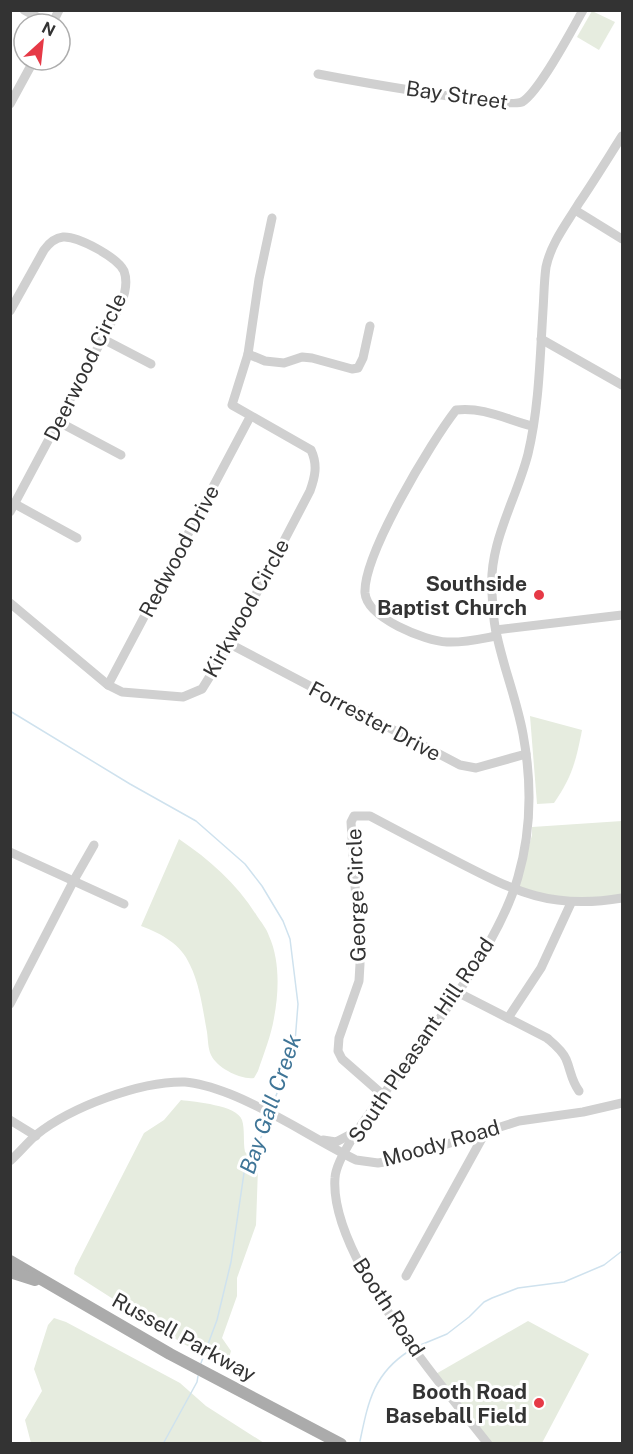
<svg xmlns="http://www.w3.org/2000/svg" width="633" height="1454" font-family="'Public Sans',sans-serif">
<rect width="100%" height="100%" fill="#fff"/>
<g fill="#e6ecdf">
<polygon points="592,11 615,22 599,50 577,37"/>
<path d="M530 716 582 730C576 761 572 777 554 803L537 804Z"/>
<polygon points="622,821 622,898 571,901 517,889 532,835 532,827"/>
<path d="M179 839C210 860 237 884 257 916 261 922 267 929 269 936 280 960 279 992 274 1018 271 1036 264 1053 258 1071L254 1078C241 1080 217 1068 211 1055 208 1049 208 1039 207 1032 203 1011 200 985 190 965 181 944 162 934 141 926Z"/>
<path d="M181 1100C195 1102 237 1105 242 1120 245 1129 243 1142 245 1152L255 1161 258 1168 256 1225 237 1278V1296L222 1338 231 1351 226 1367 182 1343 74 1274 75 1268 144 1133 164 1120Z"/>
<polygon points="54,1318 66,1322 180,1383 206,1406 264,1443 31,1443 25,1420 42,1391 34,1369 48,1325"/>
<polygon points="528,1321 589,1354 542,1443 488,1443 434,1375"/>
</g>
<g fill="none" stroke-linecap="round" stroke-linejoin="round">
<g stroke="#cfe2ee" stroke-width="1.5">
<polyline points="10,711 130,784 196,821 245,864 262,886 283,921 290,939 298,1004 295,1042 271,1110"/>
<polyline points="418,1346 447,1334 469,1317 484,1302 492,1298 518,1288 564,1282 604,1265 622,1251"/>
<polyline points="201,1363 217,1320 231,1262 244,1173 263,1133 268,1117"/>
<path d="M360 1441C368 1403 373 1374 409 1351"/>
<polyline points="163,1444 197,1382 198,1376"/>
</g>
<g stroke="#d0d0d0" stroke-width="9">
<polyline points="24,10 50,24"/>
<polyline points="52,24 59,10"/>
<path d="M318 74C344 79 510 109 522 102 539 92 572 30 583 10"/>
<polyline points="10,104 34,60"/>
<polyline points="575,210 622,239"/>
<path d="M10 311 44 250C49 243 54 238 63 237 78 236 117 257 124 271 128 282 125 294 121 304L10 512"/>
<polyline points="103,339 151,364"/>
<polyline points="541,339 622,385"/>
<polyline points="248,354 265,361 284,363 302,357 312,358 352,369 358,368 363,358 370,326"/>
<polyline points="59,422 121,455"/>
<polyline points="15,504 77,538"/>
<path d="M10 603 108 685 122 692 183 697 202 689 230 644 310 491C315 477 318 465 311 450L232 405 248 354 259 279 272 218"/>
<polyline points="496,630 622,615"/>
<path d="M496 636C480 639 463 643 447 642 425 641 367 618 365 593 363 555 431 442 456 410 485 407 505 419 532 426"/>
<polyline points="230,644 460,765 476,768 526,754"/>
<polyline points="108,685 250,417"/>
<polyline points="10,852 124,904"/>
<path d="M457 992 547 1038C554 1044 562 1050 566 1059 571 1071 571 1080 579 1091"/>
<polyline points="10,1004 74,880 94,845"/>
<polyline points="508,1018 541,968 571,903"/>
<path d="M383 1095 342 1059 338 1051 339 1038 359 981 360 964 351 822 354 816H370C398 831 427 846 456 861 516 892 552 910 622 898"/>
<polyline points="10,1120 36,1136"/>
<polyline points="323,1140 336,1142 357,1131"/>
<path d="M10 1161C19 1153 27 1143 36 1135 71 1107 140 1081 185 1082 200 1083 217 1089 230 1094 273 1111 314 1139 356 1160L378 1163 397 1160 519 1121 583 1112 622 1103"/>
<polyline points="406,1276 486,1131"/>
<path d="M488 1444C441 1384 329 1255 335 1178 336 1154 379 1101 394 1080 436 1024 499 944 518 877 532 829 532 783 523 734 517 701 504 669 497 636 493 622 493 607 492 593 488 543 516 501 528 454 539 408 540 358 543 310 544 296 544 281 546 267 551 243 567 223 579 203 594 181 608 158 622 136"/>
</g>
<g stroke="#ababab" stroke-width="12">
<polyline points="10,1261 170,1354 341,1444"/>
<polyline points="10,1272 35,1280"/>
</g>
</g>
<g fill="#e63946" stroke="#fff" stroke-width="2">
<circle cx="539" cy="595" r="6"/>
<circle cx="539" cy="1403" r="6"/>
</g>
<g text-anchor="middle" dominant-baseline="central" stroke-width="6" stroke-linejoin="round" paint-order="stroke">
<g font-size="21" fill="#333" stroke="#fff">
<text transform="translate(457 95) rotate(8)">Bay Street</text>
<text transform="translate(85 367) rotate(-64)">Deerwood Circle</text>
<text transform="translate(179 551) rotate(-62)">Redwood Drive</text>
<text transform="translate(246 608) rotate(-61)">Kirkwood Circle</text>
<text transform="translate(375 721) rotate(28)">Forrester Drive</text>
<text transform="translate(356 895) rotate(-92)">George Circle</text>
<text transform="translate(421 1040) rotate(-56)">South Pleasant Hill Road</text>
<text transform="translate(441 1143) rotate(-16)">Moody Road</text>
<text transform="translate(389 1307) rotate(57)">Booth Road</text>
<text transform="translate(184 1337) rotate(29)">Russell Parkway</text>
</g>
<g font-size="21" font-weight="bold" fill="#333" stroke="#fff" text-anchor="end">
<text x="527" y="583">Southside<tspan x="527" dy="24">Baptist Church</tspan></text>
<text x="527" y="1391">Booth Road<tspan x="527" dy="24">Baseball Field</tspan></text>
</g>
<g font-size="22" font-style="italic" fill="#3f7597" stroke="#fff">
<text transform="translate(270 1104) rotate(-71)">Bay Gall Creek</text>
</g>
</g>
<rect width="633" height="1454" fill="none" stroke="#333333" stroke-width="24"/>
<g transform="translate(42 42) rotate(27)"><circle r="28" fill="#ffffff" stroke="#adadad" stroke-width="1.5"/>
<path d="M0-4.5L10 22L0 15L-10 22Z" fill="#e63946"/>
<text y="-9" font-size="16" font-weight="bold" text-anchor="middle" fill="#333333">N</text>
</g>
</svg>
